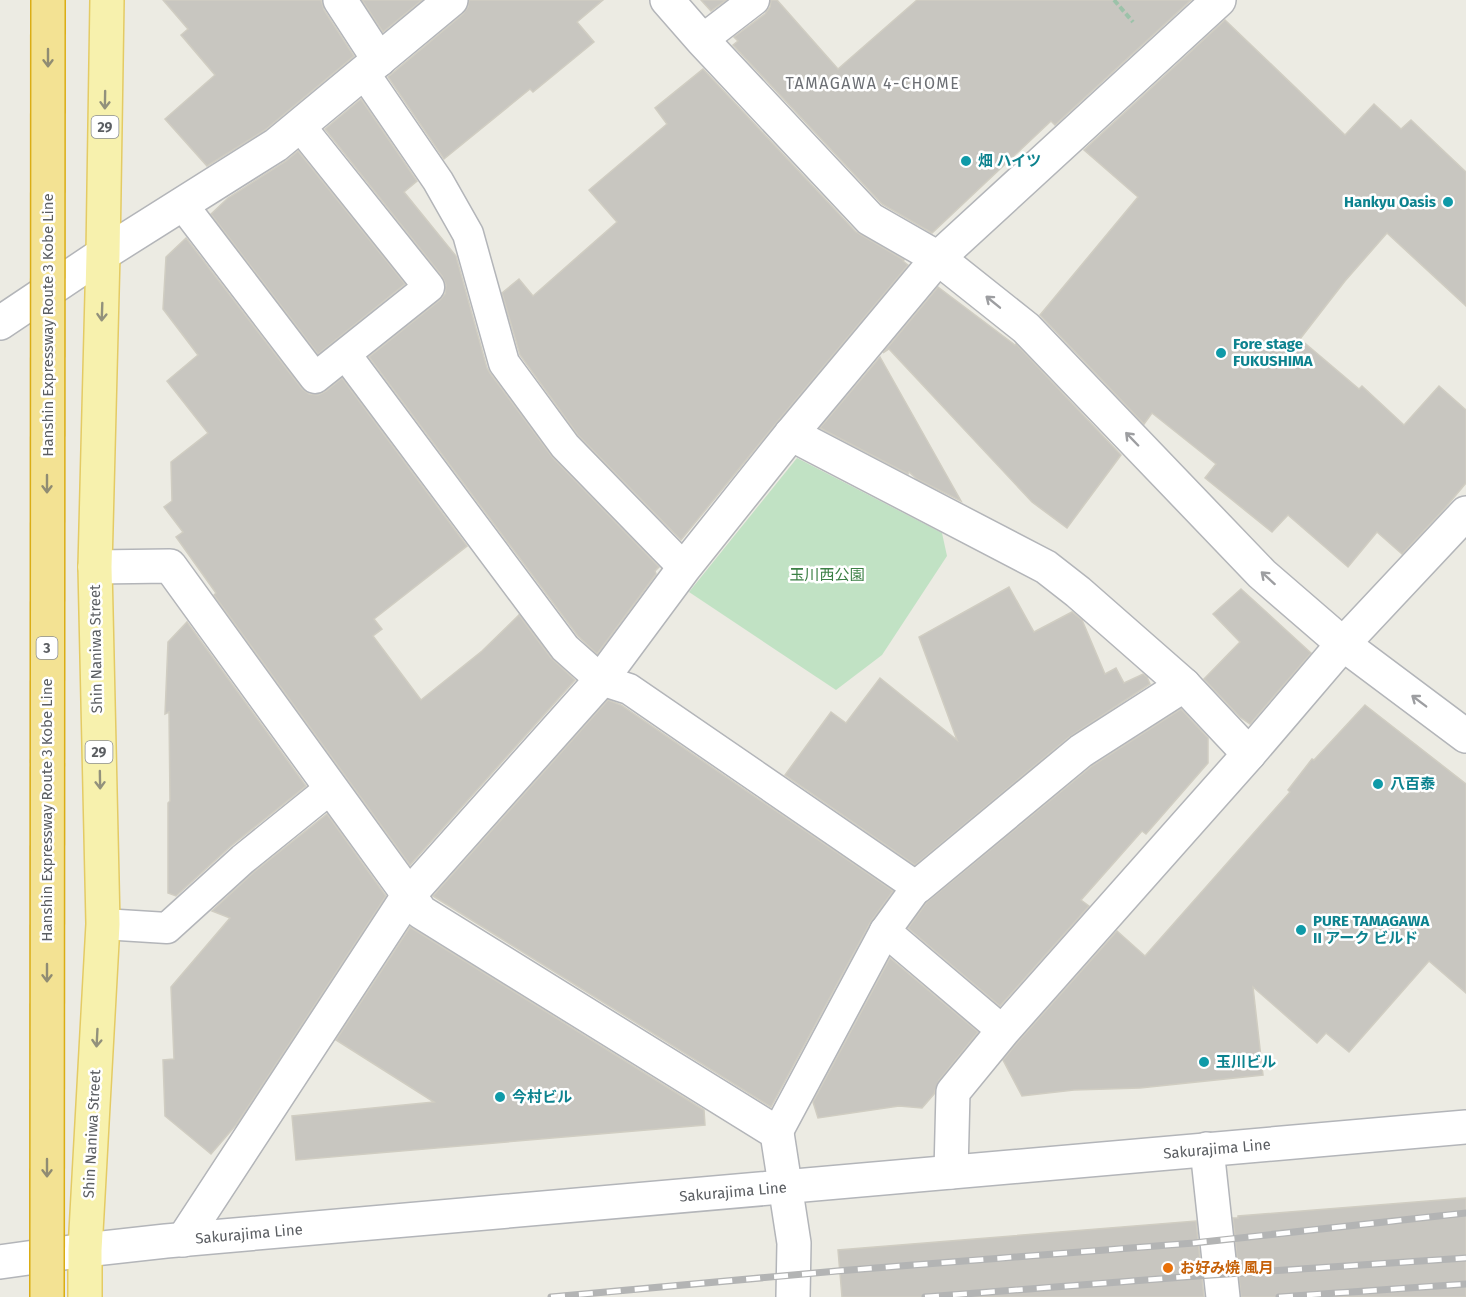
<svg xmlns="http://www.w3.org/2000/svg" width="1466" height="1297" font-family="'Fira Sans','Noto Sans JP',sans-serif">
<rect width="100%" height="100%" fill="#ecebe3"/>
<polygon fill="#c1e2c4" points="797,458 942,533 947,556 882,655 836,690 689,592"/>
<g fill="#c8c6c0" stroke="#d0cdc2" stroke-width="1.5">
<polygon points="163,0 321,0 324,10 354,56 265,130 207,166 165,119 215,75 181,35 188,29"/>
<polygon points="362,0 422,0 383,32"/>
<polygon points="469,0 603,0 577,22 594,42 533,92 530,89 444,159 388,77 463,14 468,7"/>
<polygon points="701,0 726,0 711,11"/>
<polygon points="771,0 777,0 838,69 917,0 1191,0 1055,125 1051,121 932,233 882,204 733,45 738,41 734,37 765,14 770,7"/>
<polygon points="1225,20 1345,135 1374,104 1401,129 1411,120 1466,172 1466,306 1387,233 1345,281 1300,339 1359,389 1362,386 1404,425 1439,386 1466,410 1466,483 1445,508 1402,554 1377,532 1348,567 1288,515 1272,532 1205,478 1216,464 1152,413 1144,424 1040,315 1138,197 1084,150"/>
<polygon points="703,69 856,232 904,260 903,261 908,265 777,422 681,540 578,435 520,355 502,293 519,279 533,296 617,222 589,190 667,124 655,108"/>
<polygon points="361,99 417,181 404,192 456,256 487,368 490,373 553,458 659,567 655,571 656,574 597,654 578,636 369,357 440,300 445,294 446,285 442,276 325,129"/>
<polygon points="298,151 405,284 318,354 211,214 228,198 286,161"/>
<polygon points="186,238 302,389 309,394 318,395 326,391 342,378 467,546 374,619 382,629 373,636 421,700 482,651 519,615 551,658 575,680 410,865 214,595 216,593 176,537 183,532 164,507 172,501 171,462 208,433 167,381 198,355 163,309 166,257"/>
<polygon points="938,287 1015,345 1016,344 1121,455 1067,528 1032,502 889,349 883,353"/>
<polygon points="880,357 961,501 917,479 909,472 908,474 820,428"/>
<polygon points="1009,587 1034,632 1072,612 1082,620 1105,674 1116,668 1124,683 1143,674 1147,677 1150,684 1069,737 915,865 785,775 831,712 846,723 880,678 957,740 919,637"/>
<polygon points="1241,589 1311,653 1250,724 1240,717 1204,679 1240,642 1213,614"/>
<polygon points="187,622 306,786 231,846 176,896 168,893 168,803 170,801 169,712 165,714 168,642"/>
<polygon points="608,700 621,705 893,891 870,923 771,1107 433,896"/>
<polygon points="1365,705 1466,784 1466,993 1429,961 1349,1052 1326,1033 1317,1043 1253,987 1263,1075 1140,1088 1074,1090 1022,1096 1003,1060 1017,1043 1117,931 1145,956 1290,792 1288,790 1312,759 1314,760"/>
<polygon points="1181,709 1208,738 1208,763 1146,834 1142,831 1081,900 1089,906 1000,1006 908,928 927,902 1092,766"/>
<polygon points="327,814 386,896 236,1125 211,1154 165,1116 163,1060 174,1059 171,987 230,918 212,911 254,872"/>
<polygon points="410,927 704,1110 705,1125 296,1160 292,1116 434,1102 336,1040"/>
<polygon points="890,958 978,1032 939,1080 934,1094 922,1108 899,1106 818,1118 813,1102"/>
<polygon points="1466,1198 1466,1297 1241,1297 1233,1218 1238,1218 1238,1216"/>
<polygon points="1196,1221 1204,1297 842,1297 838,1250"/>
</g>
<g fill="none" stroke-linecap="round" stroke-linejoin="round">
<defs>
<g id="service">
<polyline points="702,40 754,0"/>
<polyline points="364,73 438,181 468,234 504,363 565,446 684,568"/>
<polyline points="182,204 315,378 429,287 300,126"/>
<polyline points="346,355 565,648 601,680 629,689 917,887 885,931 777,1133"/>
<polyline points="103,924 167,928 243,859 331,788"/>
<polyline points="885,931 1003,1031"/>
</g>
<g id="minor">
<polyline points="340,0 379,60"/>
<polyline points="667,0 702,40 870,219 938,258 1026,328 1262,574 1343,644 1466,736"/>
<polyline points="0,323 103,254 276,145 451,0"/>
<polyline points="791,434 1046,567 1078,592 1184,685 1249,754"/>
<polyline points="95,567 170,566 421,912 777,1133 794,1243 793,1297"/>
<polyline points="917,887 1081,751 1184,685"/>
<polyline points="1207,1149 1223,1297"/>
<polyline points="951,1172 953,1092 1003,1031 1249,754 1343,644 1466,513"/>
<polyline points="183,1240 408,896 601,680 684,568 791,434 938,258 1219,0"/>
</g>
<polyline id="tertiary" points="0,1262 85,1250 166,1241 1466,1127"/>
<polyline id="primary" points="85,1297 85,1250 103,924 95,567 103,254 107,0"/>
</defs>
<use href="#service" stroke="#b3b5b9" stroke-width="33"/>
<use href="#minor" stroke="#b3b5b9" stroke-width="36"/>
<use href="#tertiary" stroke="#b3b5b9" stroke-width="36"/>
<use href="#primary" stroke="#e4cb64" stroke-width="36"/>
<polyline stroke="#9cc2a9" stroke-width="4" stroke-dasharray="6 3" stroke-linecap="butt" points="1114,0 1133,22"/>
<use href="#service" stroke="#fff" stroke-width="30"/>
<use href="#minor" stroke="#fff" stroke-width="33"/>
<use href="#tertiary" stroke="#fff" stroke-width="33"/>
<use href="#primary" stroke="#f7f1ad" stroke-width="33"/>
<defs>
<g id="rail">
<polyline points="551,1297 837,1271 1194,1243 1466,1213"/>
<polyline points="925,1297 1197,1276 1466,1258"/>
<polyline points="1279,1297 1466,1284"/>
</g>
</defs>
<use href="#rail" stroke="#b3b4b4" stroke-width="7"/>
<use href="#rail" stroke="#fff" stroke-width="4.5" stroke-dasharray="14" stroke-linecap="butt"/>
<defs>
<polyline id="motorway-bridge" points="47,1297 48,0"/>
</defs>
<use href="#motorway-bridge" stroke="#daad15" stroke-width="36" stroke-linecap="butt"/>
<use href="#motorway-bridge" stroke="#f3e293" stroke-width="33"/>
</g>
<defs><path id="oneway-shaft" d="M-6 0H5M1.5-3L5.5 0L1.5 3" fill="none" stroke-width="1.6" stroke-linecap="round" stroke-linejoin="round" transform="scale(1.5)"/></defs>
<g stroke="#908c73">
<use href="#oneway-shaft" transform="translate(48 58) rotate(90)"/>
<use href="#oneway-shaft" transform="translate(47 484) rotate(90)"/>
<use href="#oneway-shaft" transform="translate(47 973) rotate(90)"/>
<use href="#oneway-shaft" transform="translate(47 1168) rotate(90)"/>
</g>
<g stroke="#92917c">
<use href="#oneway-shaft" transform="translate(105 100) rotate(91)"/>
<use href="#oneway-shaft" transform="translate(102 312) rotate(92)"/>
<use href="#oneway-shaft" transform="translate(100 780) rotate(89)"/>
<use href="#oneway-shaft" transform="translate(97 1038) rotate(93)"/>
</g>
<g stroke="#9d9ea1">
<use href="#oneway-shaft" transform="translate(993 302) rotate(-141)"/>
<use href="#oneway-shaft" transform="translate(1132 439) rotate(-134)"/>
<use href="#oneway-shaft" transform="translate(1268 578) rotate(-138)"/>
<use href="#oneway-shaft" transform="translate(1419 701) rotate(-143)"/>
</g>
<g fill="#0f9aa8" stroke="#fff" stroke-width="2">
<circle cx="966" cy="161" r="6"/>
<circle cx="1448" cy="202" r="6"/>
<circle cx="1221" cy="353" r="6"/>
<circle cx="1378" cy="784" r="6"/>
<circle cx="1301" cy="930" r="6"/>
<circle cx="1204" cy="1062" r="6"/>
<circle cx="500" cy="1097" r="6"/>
</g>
<circle fill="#e8710a" stroke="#fff" stroke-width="2" cx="1168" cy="1268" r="6"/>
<g text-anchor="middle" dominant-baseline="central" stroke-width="5" stroke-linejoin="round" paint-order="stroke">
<g fill="#fff" stroke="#8c8e91" stroke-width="1.5">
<rect x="91.5" y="116" width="27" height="22" rx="4.5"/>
<rect x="36.5" y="637" width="21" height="22" rx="4.5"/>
<rect x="85.5" y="741" width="27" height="22" rx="4.5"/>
</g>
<g font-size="14" font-weight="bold" fill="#5b5e62">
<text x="105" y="127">29</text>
<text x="47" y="648">3</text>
<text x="99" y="752">29</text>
</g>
<g font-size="15" font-weight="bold" fill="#0d838f" stroke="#fff" text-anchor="start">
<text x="978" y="161">畑 ハイツ</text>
<text x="1436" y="202" text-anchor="end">Hankyu Oasis</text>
<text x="1233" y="344">Fore stage<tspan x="1233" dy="17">FUKUSHIMA</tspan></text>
<text x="1390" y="784">八百泰</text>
<text x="1313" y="921">PURE TAMAGAWA<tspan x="1313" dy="17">II アーク ビルド</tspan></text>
<text x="1216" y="1062">玉川ビル</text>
<text x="512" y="1097">今村ビル</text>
</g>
<g font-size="15" fill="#5b5e62" stroke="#fff">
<text transform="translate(48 325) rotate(-90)">Hanshin Expressway Route 3 Kobe Line</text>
<text transform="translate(96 649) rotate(-91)">Shin Naniwa Street</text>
<text transform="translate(47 810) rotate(-90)">Hanshin Expressway Route 3 Kobe Line</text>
<text transform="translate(92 1134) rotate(-87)">Shin Naniwa Street</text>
<text transform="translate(1217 1149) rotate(-5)">Sakurajima Line</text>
<text transform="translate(733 1192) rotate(-5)">Sakurajima Line</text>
<text transform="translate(249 1234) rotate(-5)">Sakurajima Line</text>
</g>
<g font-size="15" fill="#3c8045" stroke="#fff">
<text x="827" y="575">玉川西公園</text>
</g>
<g font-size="15" font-weight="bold" fill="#c56008" stroke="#fff" text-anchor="start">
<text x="1180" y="1268">お好み焼 風月</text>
</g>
<g font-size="16" letter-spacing="1.5" fill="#6c6f74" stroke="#fff">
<text x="873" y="83">TAMAGAWA 4-CHOME</text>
</g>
</g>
</svg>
